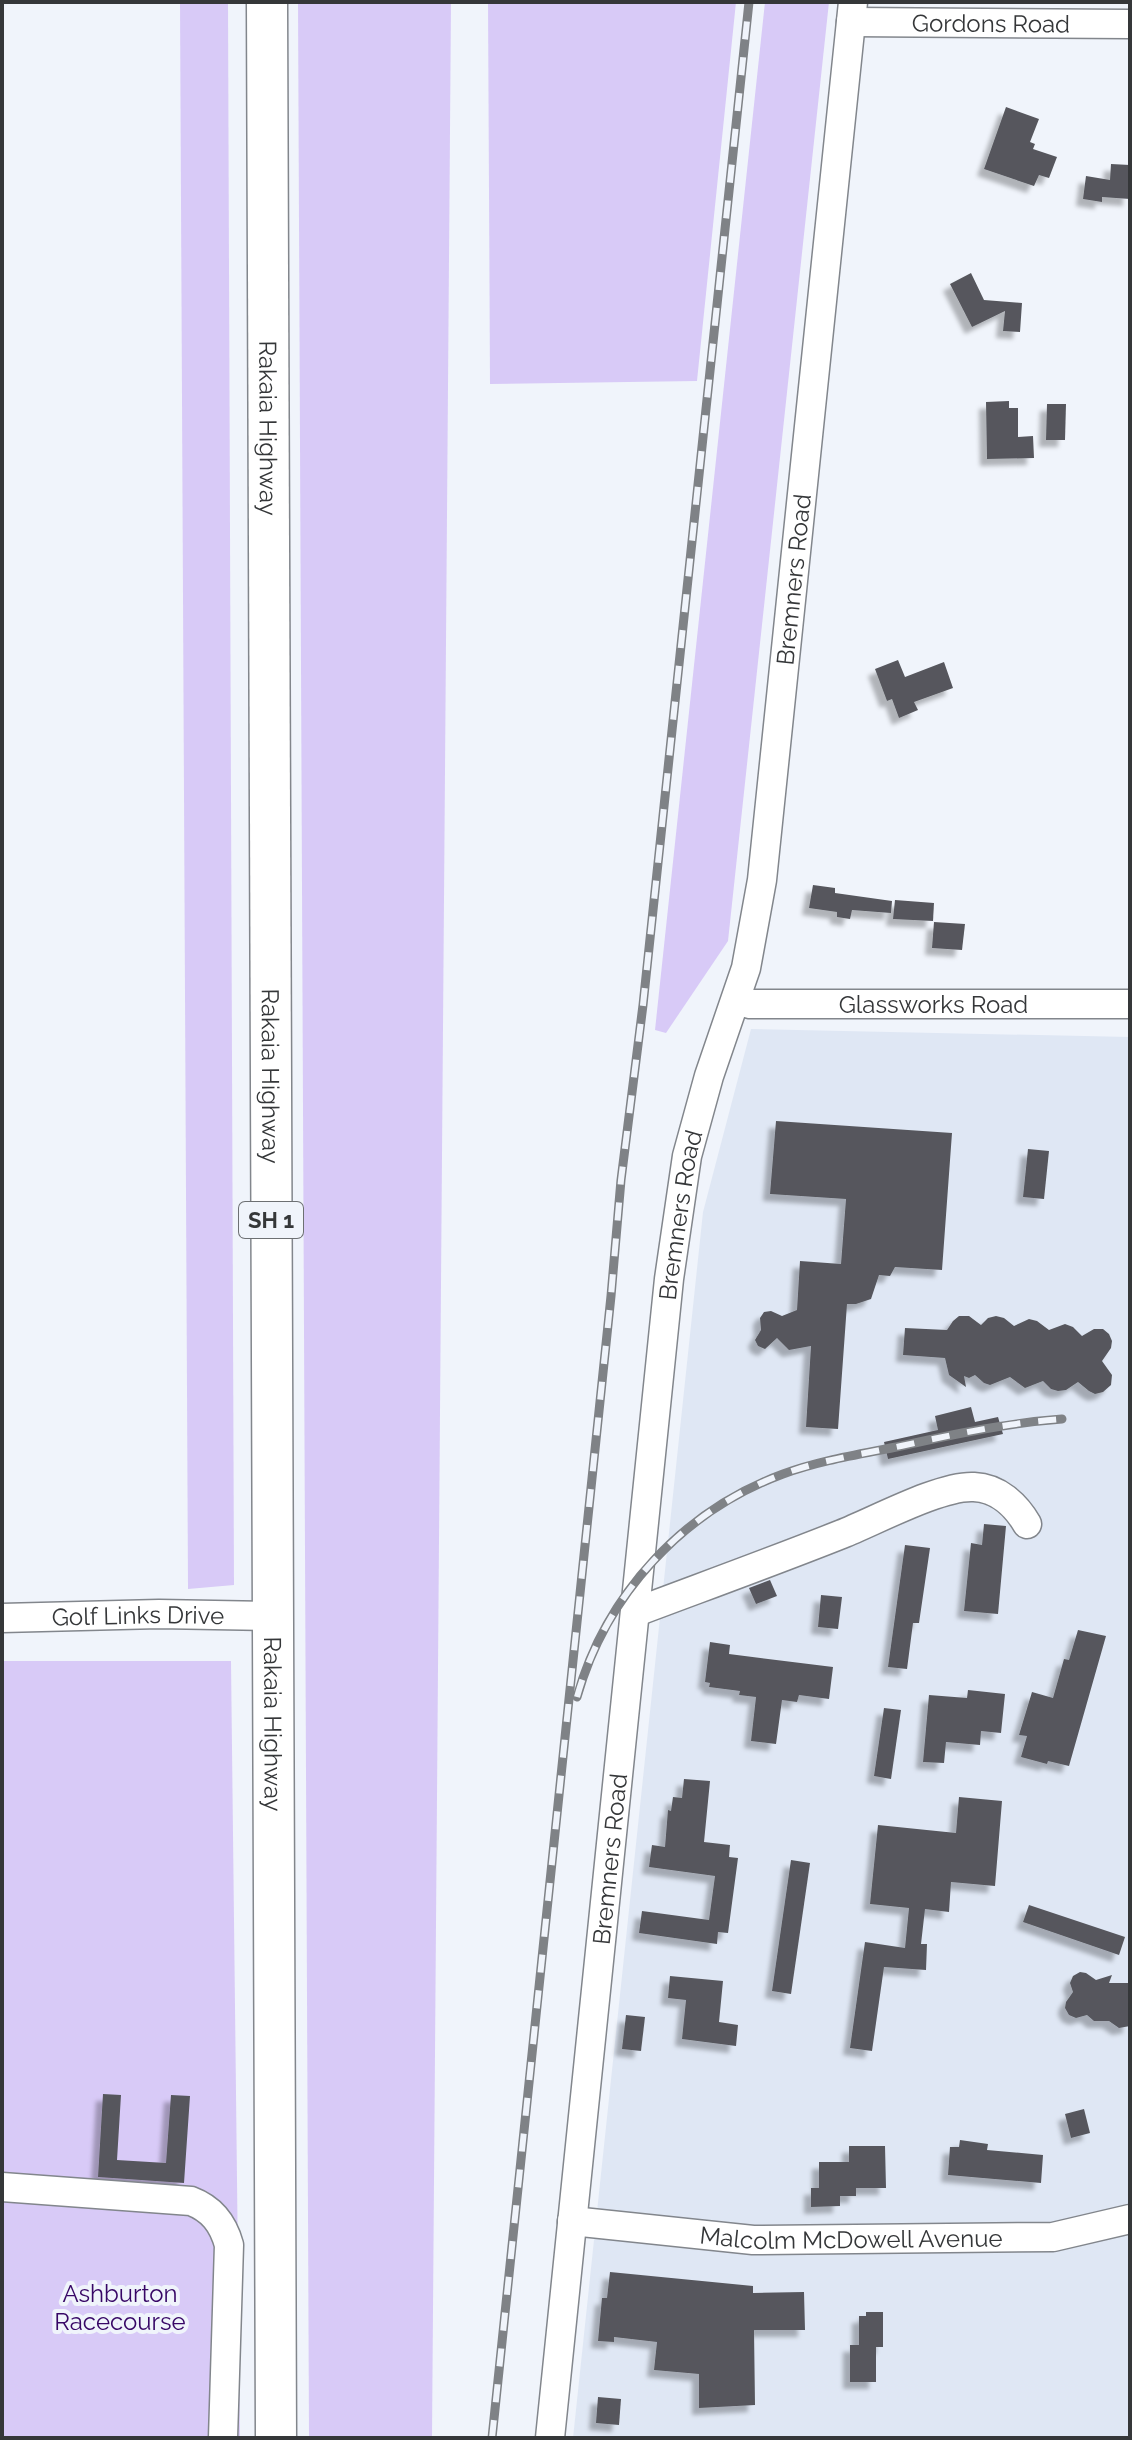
<svg xmlns="http://www.w3.org/2000/svg" width="1132" height="2440" font-family="Raleway,sans-serif">
<defs>
<filter id="shadow"><feDropShadow dx="-7" dy="7" stdDeviation="2" flood-color="#0004"/></filter>
</defs>
<rect width="100%" height="100%" fill="#f0f4fb"/>
<polygon fill="#dfe7f4" points="751,1029 1130,1037 1130,2438 573,2438 703,1212"/>
<g fill="#d8caf7">
<polygon points="180,2 228,2 234,1585 188,1589"/>
<polygon points="298,2 451,2 432,2438 309,2438"/>
<polygon points="488,2 736,2 697,381 490,384"/>
<polygon points="765,2 829,2 728,941 666,1033 655,1030"/>
<polygon points="2,1661 231,1661 240,2438 2,2438"/>
</g>
<g fill="#56575d" filter="url(#shadow)">
<polygon points="1006,107 1039,119 1030,142 1035,144 1033,149 1057,157 1049,178 1039,175 1034,186 984,169"/>
<polygon points="1111,164 1130,165 1130,199 1102,197 1102,202 1083,199 1086,176 1110,180"/>
<polygon points="971,273 984,300 1022,303 1020,332 1003,331 1005,311 972,327 950,284"/>
<polygon points="1009,401 1009,408 1018,408 1018,437 1033,436 1034,458 987,459 986,402"/>
<polygon points="1047,404 1066,404 1065,440 1046,440"/>
<polygon points="898,660 905,677 944,662 953,688 914,702 918,710 899,718 892,699 887,701 875,669"/>
<polygon points="813,885 835,888 835,893 892,901 891,913 852,910 850,919 837,917 837,912 809,908"/>
<polygon points="895,900 934,903 933,921 893,919"/>
<polygon points="934,922 965,924 962,950 932,948"/>
<polygon points="776,1121 952,1133 942,1270 895,1267 890,1276 879,1275 871,1299 856,1304 847,1304 838,1429 806,1427 811,1346 789,1350 777,1338 765,1349 758,1346 755,1340 761,1330 760,1318 764,1312 771,1311 782,1316 797,1310 800,1261 841,1264 846,1199 770,1194"/>
<polygon points="1028,1149 1049,1151 1044,1199 1023,1197"/>
<polygon points="959,1316 969,1316 981,1325 988,1318 996,1316 1004,1318 1014,1326 1029,1319 1037,1321 1049,1330 1065,1324 1073,1327 1082,1336 1094,1329 1103,1329 1109,1334 1112,1341 1111,1348 1102,1361 1112,1375 1111,1385 1103,1392 1095,1394 1089,1391 1078,1382 1066,1390 1058,1391 1051,1389 1043,1381 1025,1388 1010,1377 990,1385 984,1383 975,1375 969,1378 964,1376 966,1387 949,1375 945,1358 903,1355 905,1328 947,1330 953,1321"/>
<polygon points="971,1407 975,1422 998,1417 1003,1434 888,1459 884,1442 938,1430 935,1416"/>
<polygon points="984,1524 1006,1526 998,1614 964,1611 971,1543 982,1545"/>
<polygon points="905,1545 930,1548 919,1623 913,1623 907,1669 888,1667"/>
<polygon points="770,1580 777,1596 756,1604 749,1588"/>
<polygon points="821,1595 842,1597 838,1629 818,1627"/>
<polygon points="1078,1630 1106,1636 1069,1766 1048,1761 1047,1764 1021,1757 1027,1736 1019,1735 1032,1692 1053,1698 1064,1659 1069,1660"/>
<polygon points="710,1642 730,1645 729,1654 833,1667 829,1699 799,1695 797,1702 782,1700 776,1744 751,1741 756,1697 739,1695 740,1691 709,1687 710,1683 705,1682"/>
<polygon points="968,1690 1005,1694 1001,1733 981,1731 980,1745 946,1742 944,1763 923,1762 929,1695 967,1698"/>
<polygon points="884,1708 901,1710 891,1779 874,1776"/>
<polygon points="684,1779 710,1781 704,1842 730,1845 729,1857 738,1858 728,1933 718,1932 717,1944 639,1933 642,1911 709,1920 715,1876 649,1867 652,1845 665,1847 668,1810 671,1811 673,1797 682,1798"/>
<polygon points="959,1797 1002,1801 995,1886 951,1882 949,1912 925,1909 921,1944 927,1944 926,1970 884,1967 872,2051 850,2048 865,1942 905,1948 909,1908 870,1904 878,1825 956,1833"/>
<polygon points="791,1860 810,1863 791,1994 772,1991"/>
<polygon points="1029,1905 1125,1937 1119,1955 1023,1922"/>
<polygon points="1080,1972 1086,1973 1096,1980 1112,1975 1109,1983 1130,1983 1130,2026 1119,2028 1109,2021 1094,2021 1087,2015 1076,2018 1069,2015 1065,2008 1066,2002 1073,1992 1070,1983 1073,1976"/>
<polygon points="670,1976 723,1981 719,2022 738,2025 736,2046 682,2039 686,2000 668,1998"/>
<polygon points="626,2015 645,2017 641,2051 622,2049"/>
<polygon points="103,2094 121,2095 117,2160 166,2163 171,2095 190,2096 184,2183 98,2177"/>
<polygon points="1084,2109 1090,2133 1071,2138 1065,2114"/>
<polygon points="960,2140 988,2144 987,2150 1043,2155 1041,2183 948,2175 950,2147 959,2147"/>
<polygon points="849,2146 885,2146 886,2188 856,2188 856,2196 840,2196 840,2206 811,2207 811,2188 819,2188 819,2162 849,2162"/>
<polygon points="610,2272 753,2286 753,2293 804,2292 805,2330 754,2330 755,2405 699,2408 699,2374 654,2370 657,2342 614,2337 614,2342 598,2341 602,2298 607,2298"/>
<polygon points="866,2312 883,2312 883,2347 876,2347 876,2382 850,2382 850,2345 859,2345 859,2316 866,2316"/>
<polygon points="598,2397 621,2399 619,2425 596,2423"/>
</g>
<g fill="none" stroke-linecap="round" stroke-linejoin="round">
<defs>
<g id="minor">
<path id="s1" d="M851 22 1130 24"/>
<path id="s2" d="M736 1000 750 1004H1130"/>
<path d="M636 1612C705 1586 774 1561 842 1534 875 1521 941 1485 974 1487 998 1488 1016 1505 1027 1524"/>
<path id="s3" d="M2 1618 159 1614 274 1616"/>
<path d="M2 2187 191 2201C212 2209 223 2223 229 2245L223 2438"/>
<path id="s4" d="M572 2221 753 2240 1053 2237 1130 2219"/>
<path id="s5" d="M550 2438 669 1279 687 1156 709 1076 746 968 762 880 853 2"/>
</g>
<g id="highway">
<path id="s6" d="M267 2 276 2438"/>
</g>
</defs>
<use href="#minor" stroke="#82868c" stroke-width="31"/>
<use href="#highway" stroke="#82868c" stroke-width="43"/>
<use href="#minor" stroke="#fff" stroke-width="28"/>
<use href="#highway" stroke="#fff" stroke-width="40"/>
<defs>
<g id="rail">
<path d="M577 1697C606 1594 683 1511 783 1474 821 1460 862 1454 901 1446 955 1434 1007 1423 1062 1419"/>
<polyline points="492,2438 611,1296 621,1180 643,1005 749,2"/>
</g>
</defs>
<use href="#rail" stroke="#7f8286" stroke-width="9"/>
<use href="#rail" stroke="#f0f4fb" stroke-width="6" stroke-dasharray="18" stroke-linecap="butt"/>
</g>
<g text-anchor="middle" dominant-baseline="central" stroke-width="8" stroke-linejoin="round" paint-order="stroke">
<rect fill="#f0f4fb" stroke="#6d7073" stroke-width="2" x="239" y="1202" width="64" height="36" rx="6"/>
<g font-size="22" font-weight="bold" fill="#353739">
<text x="271" y="1220">SH 1</text>
</g>
<g font-size="24" fill="#353739" stroke="#f0f4fb">
<text stroke="none"><textPath href="#s1" startOffset="140">Gordons Road</textPath></text>
<text stroke="none"><textPath href="#s6" startOffset="426">Rakaia Highway</textPath></text>
<text stroke="none"><textPath href="#s5" startOffset="1878">Bremners Road</textPath></text>
<text stroke="none"><textPath href="#s2" startOffset="198">Glassworks Road</textPath></text>
<text stroke="none"><textPath href="#s6" startOffset="1074">Rakaia Highway</textPath></text>
<text stroke="none"><textPath href="#s5" startOffset="1230">Bremners Road</textPath></text>
<text stroke="none"><textPath href="#s3" startOffset="136">Golf Links Drive</textPath></text>
<text stroke="none"><textPath href="#s6" startOffset="1722">Rakaia Highway</textPath></text>
<text stroke="none"><textPath href="#s5" startOffset="582">Bremners Road</textPath></text>
<text stroke="none"><textPath href="#s4" startOffset="280">Malcolm McDowell Avenue</textPath></text>
</g>
<g font-size="24" fill="#370766" stroke="#f0f4fb">
<text x="120" y="2293">Ashburton<tspan x="120" dy="28">Racecourse</tspan></text>
</g>
</g>
<rect width="1132" height="2440" fill="none" stroke="#353739" stroke-width="8"/>
</svg>
